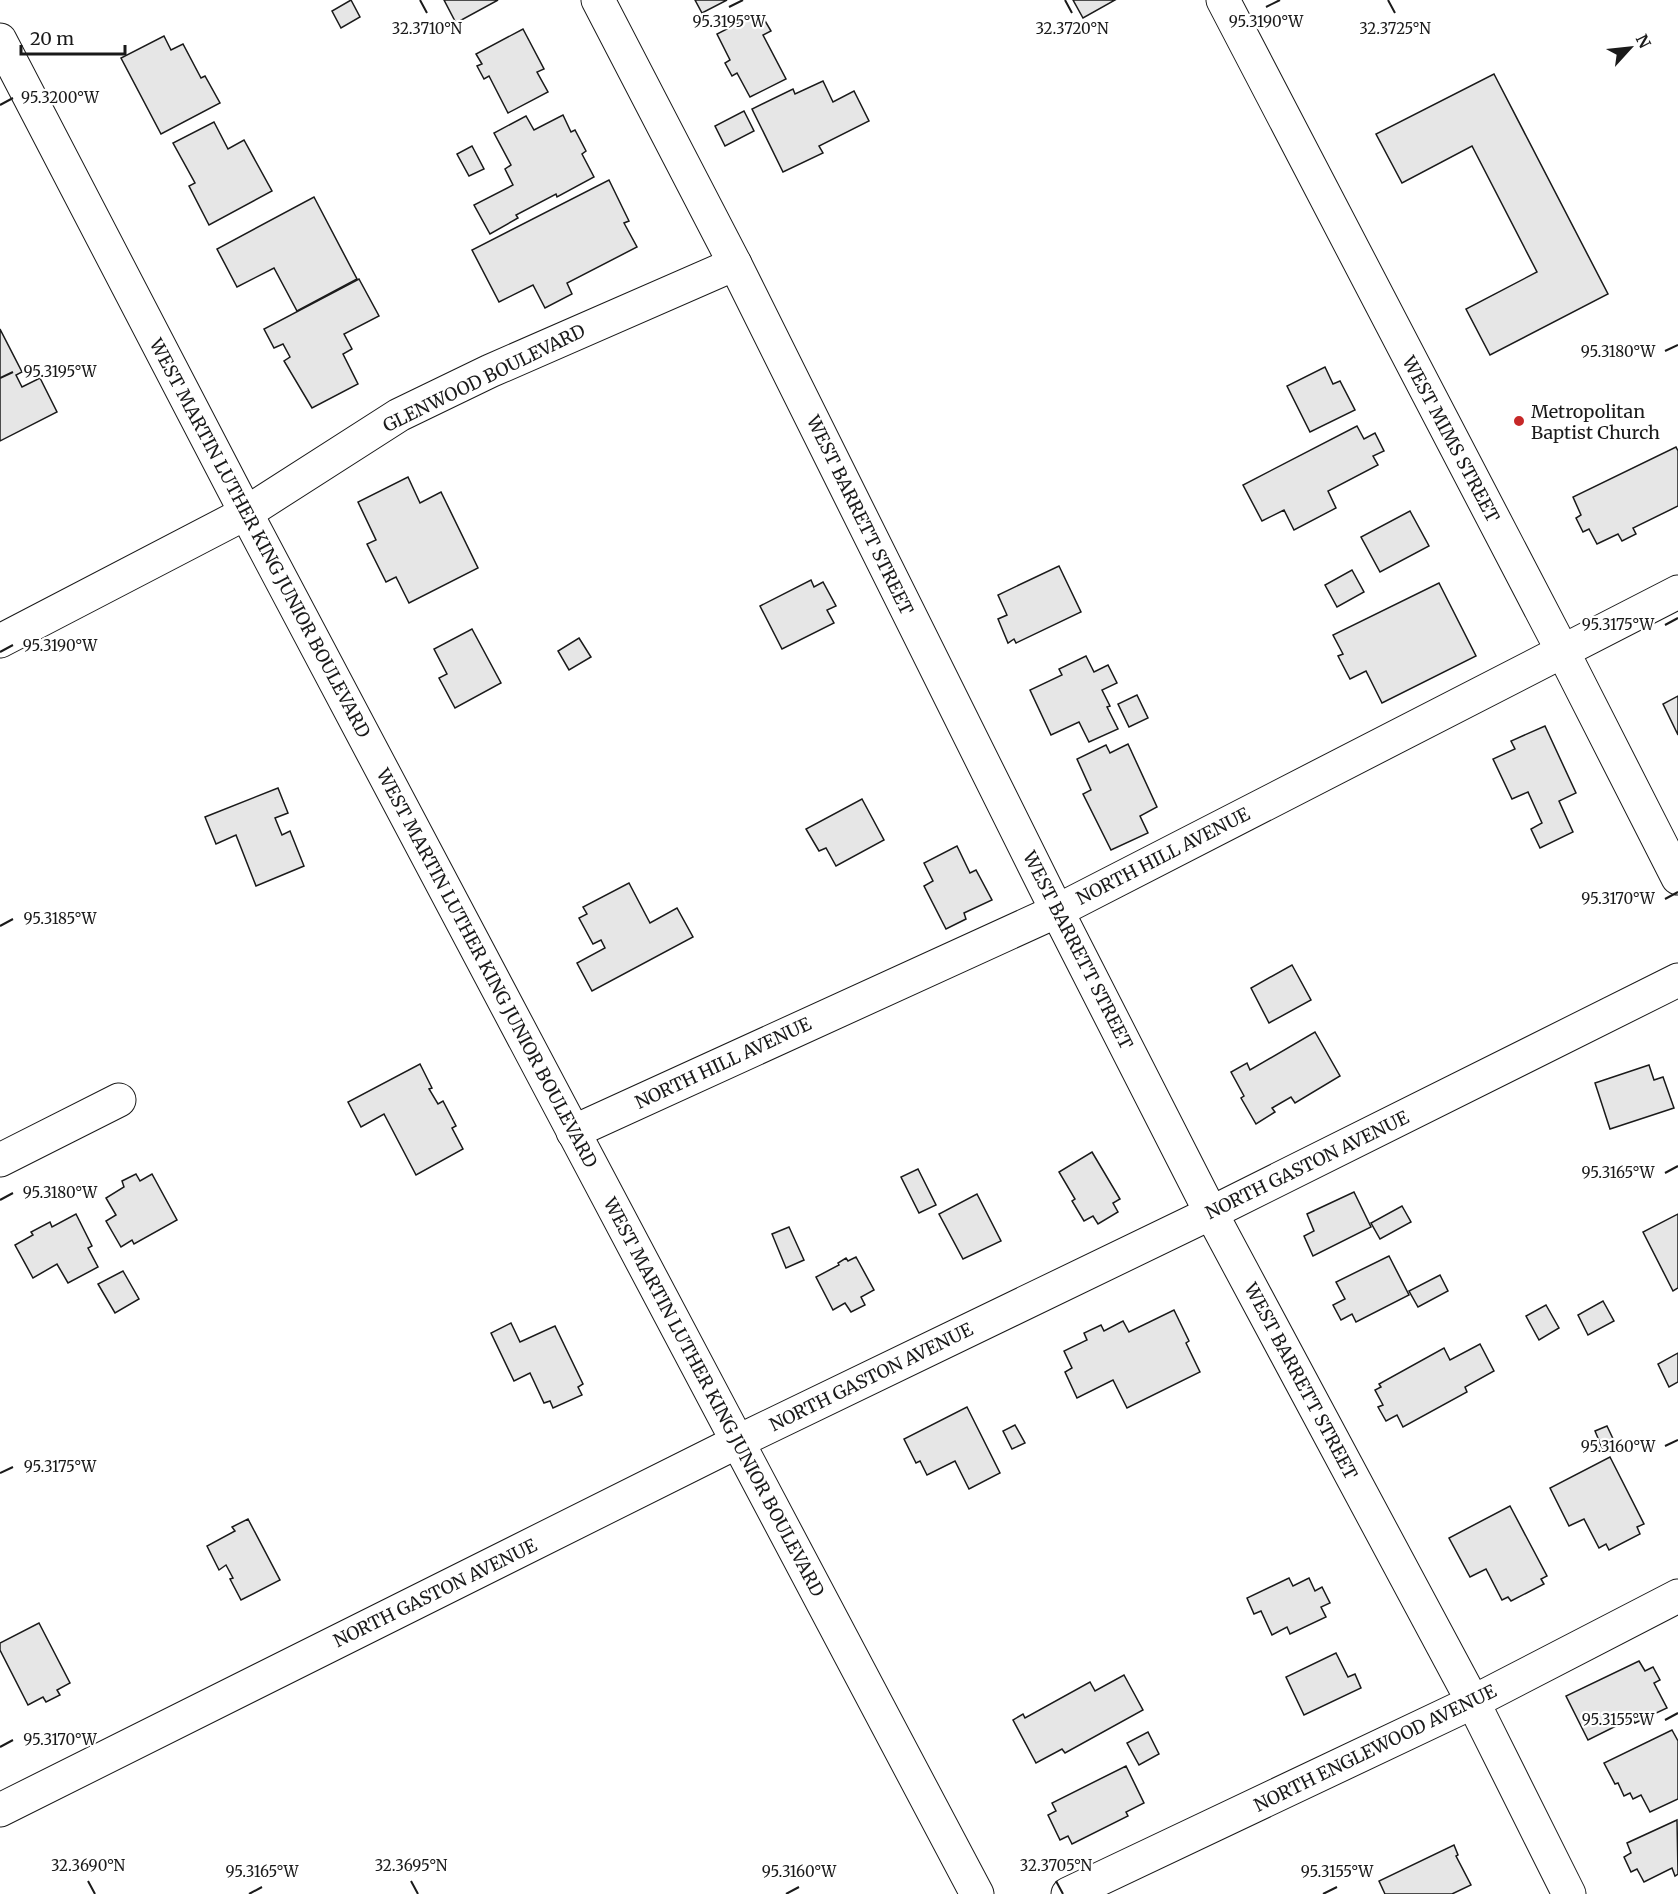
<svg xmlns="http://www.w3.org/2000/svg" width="1678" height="1894" font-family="Merriweather,serif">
<rect width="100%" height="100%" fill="#fff"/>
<g fill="#e6e6e6" stroke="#1a1a1a" stroke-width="1.5">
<polygon points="351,0 360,17 341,28 332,11"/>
<polygon points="444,0 498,0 456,23"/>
<polygon points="695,0 727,0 702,13"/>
<polygon points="1073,0 1115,0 1083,18"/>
<polygon points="754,15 757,23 764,19 771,31 763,35 786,79 750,97 737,73 732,76 725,63 730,60 717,34"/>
<polygon points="523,29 544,69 537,72 548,92 508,113 489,76 484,79 477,66 482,64 476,54"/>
<polygon points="164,36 171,50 183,44 201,78 205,76 220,103 161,134 121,58"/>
<polygon points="1494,74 1608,294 1490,355 1466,309 1537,272 1472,146 1402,183 1376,134"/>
<polygon points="823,81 833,102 854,91 869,121 819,146 823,153 783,172 752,109 793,89 795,94"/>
<polygon points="744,111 754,131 725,146 715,126"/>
<polygon points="563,115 571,132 575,130 586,151 582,154 594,177 557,197 556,194 516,215 518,218 490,234 474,205 513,185 505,169 511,165 494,133 526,116 534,130"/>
<polygon points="214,122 228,149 244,140 272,191 209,225 189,186 195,183 173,143"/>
<polygon points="472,146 484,169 469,176 457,154"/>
<polygon points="609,180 629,221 624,223 637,247 567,283 572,294 545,308 533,285 499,302 472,250"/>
<polygon points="314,197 357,279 297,311 274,268 237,287 217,249"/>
<polygon points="359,279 379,316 344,334 352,349 343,354 358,384 312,408 284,361 290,357 283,344 274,348 264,329"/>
<polygon points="0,329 22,372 16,375 22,387 40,378 57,412 0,441"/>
<polygon points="1325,367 1333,384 1340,381 1355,410 1310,432 1287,386"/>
<polygon points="1357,426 1364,439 1375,433 1384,451 1373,456 1378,465 1328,491 1336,508 1294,530 1284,510 1262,521 1243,485"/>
<polygon points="1676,447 1678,451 1678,506 1633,528 1636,534 1622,541 1618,534 1597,544 1589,529 1583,532 1576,518 1581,515 1573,497"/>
<polygon points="408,477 420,503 441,492 478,568 409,603 396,577 386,582 367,544 376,540 358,502"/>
<polygon points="1410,511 1429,546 1380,572 1361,537"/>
<polygon points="1059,566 1081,612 1016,643 1014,639 1008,643 998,619 1007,615 998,595"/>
<polygon points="1352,570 1364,592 1337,607 1325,585"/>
<polygon points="811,580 814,587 823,582 836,606 827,610 834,623 782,649 760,606"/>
<polygon points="1439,583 1476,656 1382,703 1366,671 1350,679 1338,656 1343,654 1333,635"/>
<polygon points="472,629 501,683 455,708 439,678 447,674 434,649"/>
<polygon points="579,638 591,657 569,670 558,651"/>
<polygon points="1086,656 1094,672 1108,665 1117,683 1102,690 1110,706 1107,707 1118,729 1089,742 1079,722 1051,735 1030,690 1062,675 1059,669"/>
<polygon points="1137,695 1148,718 1129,727 1118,704"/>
<polygon points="1678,696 1678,735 1663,704"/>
<polygon points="1545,726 1576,793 1559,801 1573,832 1540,848 1531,829 1542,823 1528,792 1512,799 1493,759 1515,749 1511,741"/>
<polygon points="1128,744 1157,807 1140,816 1148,833 1111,850 1083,794 1091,790 1077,759 1106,745 1110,753"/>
<polygon points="278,788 288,813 275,818 282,835 290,831 304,866 256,886 236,835 216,844 205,817"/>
<polygon points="862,799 884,840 836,866 826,848 819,851 806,829"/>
<polygon points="957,846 970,873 976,870 992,900 964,913 966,919 946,929 924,886 933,881 924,863"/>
<polygon points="629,883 650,923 677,908 693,937 592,991 577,963 605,948 601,940 593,944 579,918 587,914 583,907"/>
<polygon points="1292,965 1311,1000 1269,1023 1251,988"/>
<polygon points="1315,1032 1340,1076 1295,1103 1291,1097 1272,1108 1275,1112 1256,1124 1241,1098 1244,1096 1231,1072 1247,1063 1250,1070"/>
<polygon points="420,1064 432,1088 429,1089 438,1104 443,1101 456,1126 452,1128 463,1149 416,1175 384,1114 361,1127 348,1102"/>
<polygon points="1649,1065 1654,1080 1663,1077 1674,1108 1610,1129 1595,1083"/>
<polygon points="1092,1152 1120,1199 1113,1203 1118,1212 1098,1224 1093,1216 1084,1221 1072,1201 1075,1199 1059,1172"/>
<polygon points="918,1169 936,1205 919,1213 901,1177"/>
<polygon points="136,1174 140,1181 152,1174 177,1220 134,1244 132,1240 121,1247 106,1221 116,1215 106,1198 124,1187 122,1181"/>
<polygon points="1354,1192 1371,1227 1313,1256 1304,1236 1314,1231 1307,1214"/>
<polygon points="977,1194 1001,1241 963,1259 939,1214"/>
<polygon points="1402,1206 1411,1222 1380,1239 1371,1223"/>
<polygon points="76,1214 92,1246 88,1248 98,1267 68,1283 57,1264 33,1278 15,1245 33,1235 31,1232 50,1222 52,1227"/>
<polygon points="1678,1214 1678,1288 1673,1291 1643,1232"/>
<polygon points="789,1227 804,1260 786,1268 772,1234"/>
<polygon points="1389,1256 1409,1295 1356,1322 1352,1314 1341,1320 1333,1305 1345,1299 1336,1282"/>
<polygon points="856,1257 874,1290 861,1297 865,1305 851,1312 845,1303 833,1310 816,1277 839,1265 838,1263 846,1258 848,1261"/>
<polygon points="123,1271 139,1299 115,1313 98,1284"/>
<polygon points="1440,1275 1448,1291 1418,1307 1409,1291"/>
<polygon points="1603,1301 1614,1321 1588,1335 1578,1315"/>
<polygon points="1546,1305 1559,1328 1539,1340 1526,1316"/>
<polygon points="1174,1310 1189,1341 1186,1343 1200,1372 1127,1408 1113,1380 1077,1398 1065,1372 1072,1368 1064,1351 1087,1340 1084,1333 1101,1325 1104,1331 1123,1321 1129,1332"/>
<polygon points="511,1323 520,1342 555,1326 583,1384 578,1387 582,1395 553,1408 550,1401 544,1403 530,1373 514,1381 491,1333"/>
<polygon points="1480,1344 1494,1371 1465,1387 1467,1392 1403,1427 1397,1415 1386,1421 1378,1407 1383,1405 1375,1390 1381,1387 1379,1384 1444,1348 1450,1360"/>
<polygon points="1678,1353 1678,1382 1669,1387 1658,1364"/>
<polygon points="967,1407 1000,1473 969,1489 955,1461 927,1475 920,1461 916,1463 904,1439"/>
<polygon points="1015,1425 1025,1443 1012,1449 1003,1431"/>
<polygon points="1607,1426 1616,1445 1603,1450 1595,1431"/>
<polygon points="1610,1457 1644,1524 1637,1527 1640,1534 1609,1550 1606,1544 1599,1548 1584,1519 1569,1526 1550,1488"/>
<polygon points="1510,1506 1547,1576 1541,1579 1544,1584 1511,1601 1508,1597 1502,1600 1486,1569 1470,1577 1449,1538"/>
<polygon points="248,1519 280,1580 241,1600 230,1579 233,1578 226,1565 219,1570 207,1546 235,1531 232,1527"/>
<polygon points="1289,1578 1293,1586 1309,1578 1315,1591 1322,1587 1330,1603 1321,1607 1326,1617 1290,1634 1287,1627 1272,1635 1261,1611 1254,1614 1247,1598"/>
<polygon points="39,1623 70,1683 57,1690 60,1695 46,1702 43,1697 28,1705 0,1650 0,1643"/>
<polygon points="1336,1653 1348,1677 1355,1674 1361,1688 1304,1715 1286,1677"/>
<polygon points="1639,1661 1645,1671 1653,1667 1660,1680 1654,1683 1667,1708 1635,1723 1632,1718 1588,1740 1566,1696"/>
<polygon points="1124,1675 1143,1710 1065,1753 1062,1749 1036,1763 1013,1720 1023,1714 1025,1718 1090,1682 1095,1691"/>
<polygon points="1672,1730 1678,1741 1678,1799 1650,1812 1641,1795 1633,1799 1630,1793 1624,1796 1618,1783 1615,1784 1604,1763"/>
<polygon points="1148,1732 1159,1754 1139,1765 1127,1743"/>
<polygon points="1126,1766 1144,1803 1126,1812 1128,1816 1072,1844 1068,1836 1060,1840 1048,1815 1056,1811 1052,1803"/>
<polygon points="1677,1820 1678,1874 1675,1876 1672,1868 1644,1882 1637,1869 1631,1872 1624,1857 1631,1853 1627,1843"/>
<polygon points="1454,1845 1458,1855 1456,1856 1471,1885 1452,1894 1385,1894 1379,1881"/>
</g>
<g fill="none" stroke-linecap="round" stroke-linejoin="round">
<defs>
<g id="minor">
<polyline points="598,0 735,264 1057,911 1211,1213 1473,1702 1569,1894"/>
<polyline points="1223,0 1563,652 1678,878"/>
<polyline points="0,641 246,513 399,415 490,371 735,264"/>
<polyline points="573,1132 1057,911 1678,592"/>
<polyline points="0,1160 119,1100"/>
<polyline points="0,1810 739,1441 1211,1213 1678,980"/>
<polyline points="1068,1894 1473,1702 1678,1596"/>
</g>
<polyline id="major" points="0,40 246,513 977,1894"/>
</defs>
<use href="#minor" stroke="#1a1a1a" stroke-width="35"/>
<use href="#major" stroke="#1a1a1a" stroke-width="35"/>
<use href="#minor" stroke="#fff" stroke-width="33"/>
<use href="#major" stroke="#fff" stroke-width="33"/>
</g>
<path fill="none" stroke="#1a1a1a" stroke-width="2" d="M420 0 427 13M1065 0 1072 13M1388 0 1395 13M729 7 743 0M1266 7 1280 0M0 105 13 98M1665 351 1678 345M0 378 13 372M1665 625 1678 618M0 652 13 645M1665 899 1678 892M0 926 13 919M1665 1173 1678 1166M0 1200 13 1193M1665 1446 1678 1440M0 1473 13 1467M1665 1720 1678 1713M0 1747 13 1740M88 1881 95 1894M411 1881 418 1894M1056 1881 1063 1894M249 1894 262 1887M786 1894 799 1887M1323 1894 1337 1887"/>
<circle fill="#c62828" stroke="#fff" stroke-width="2" cx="1519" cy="421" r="6"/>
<g text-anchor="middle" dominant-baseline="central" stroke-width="4.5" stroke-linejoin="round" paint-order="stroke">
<g font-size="18" fill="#1a1a1a" stroke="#fff">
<text transform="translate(484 378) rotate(-26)">GLENWOOD BOULEVARD</text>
<text transform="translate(1451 439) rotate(62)">WEST MIMS STREET</text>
<text transform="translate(860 515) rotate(64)">WEST BARRETT STREET</text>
<text transform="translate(260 538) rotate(62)">WEST MARTIN LUTHER KING JUNIOR BOULEVARD</text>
<text transform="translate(1163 856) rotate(-27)">NORTH HILL AVENUE</text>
<text transform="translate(1078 950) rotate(63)">WEST BARRETT STREET</text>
<text transform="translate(487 968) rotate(62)">WEST MARTIN LUTHER KING JUNIOR BOULEVARD</text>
<text transform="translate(723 1063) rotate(-25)">NORTH HILL AVENUE</text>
<text transform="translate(1307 1165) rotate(-26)">NORTH GASTON AVENUE</text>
<text transform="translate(871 1377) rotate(-26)">NORTH GASTON AVENUE</text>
<text transform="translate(1301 1381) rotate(62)">WEST BARRETT STREET</text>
<text transform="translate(714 1397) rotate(62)">WEST MARTIN LUTHER KING JUNIOR BOULEVARD</text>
<text transform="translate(435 1593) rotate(-26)">NORTH GASTON AVENUE</text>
<text transform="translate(1375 1748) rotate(-26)">NORTH ENGLEWOOD AVENUE</text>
</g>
<g font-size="18" fill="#1a1a1a" stroke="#fff" text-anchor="start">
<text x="1531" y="411">Metropolitan<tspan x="1531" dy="21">Baptist Church</tspan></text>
</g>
</g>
<g font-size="15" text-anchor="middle" fill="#1a1a1a" stroke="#fff" stroke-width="4.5" stroke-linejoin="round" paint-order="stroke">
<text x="729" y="27">95.3195°W</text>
<text x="1266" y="27">95.3190°W</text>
<text x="427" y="34">32.3710°N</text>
<text x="1072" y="34">32.3720°N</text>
<text x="1395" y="34">32.3725°N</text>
<text x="60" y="103">95.3200°W</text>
<text x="1618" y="357">95.3180°W</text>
<text x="60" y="377">95.3195°W</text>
<text x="1618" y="630">95.3175°W</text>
<text x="60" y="651">95.3190°W</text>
<text x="1618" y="904">95.3170°W</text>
<text x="60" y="924">95.3185°W</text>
<text x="1618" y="1178">95.3165°W</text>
<text x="60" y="1198">95.3180°W</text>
<text x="1618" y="1452">95.3160°W</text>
<text x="60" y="1472">95.3175°W</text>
<text x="1618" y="1725">95.3155°W</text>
<text x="60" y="1745">95.3170°W</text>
<text x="88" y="1871">32.3690°N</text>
<text x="411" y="1871">32.3695°N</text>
<text x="1056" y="1871">32.3705°N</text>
<text x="262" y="1877">95.3165°W</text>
<text x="799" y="1877">95.3160°W</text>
<text x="1337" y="1877">95.3155°W</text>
</g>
<g transform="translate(1630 48) rotate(63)" stroke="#ffffff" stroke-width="4.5" paint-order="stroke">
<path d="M0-4.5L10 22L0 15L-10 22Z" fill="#1a1a1a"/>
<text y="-9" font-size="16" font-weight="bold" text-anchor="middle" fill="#1a1a1a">N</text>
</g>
<path d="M21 45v9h104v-9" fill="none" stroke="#1a1a1a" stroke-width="3"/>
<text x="30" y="45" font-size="18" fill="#1a1a1a" stroke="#ffffff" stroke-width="4.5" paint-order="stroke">20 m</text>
</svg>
